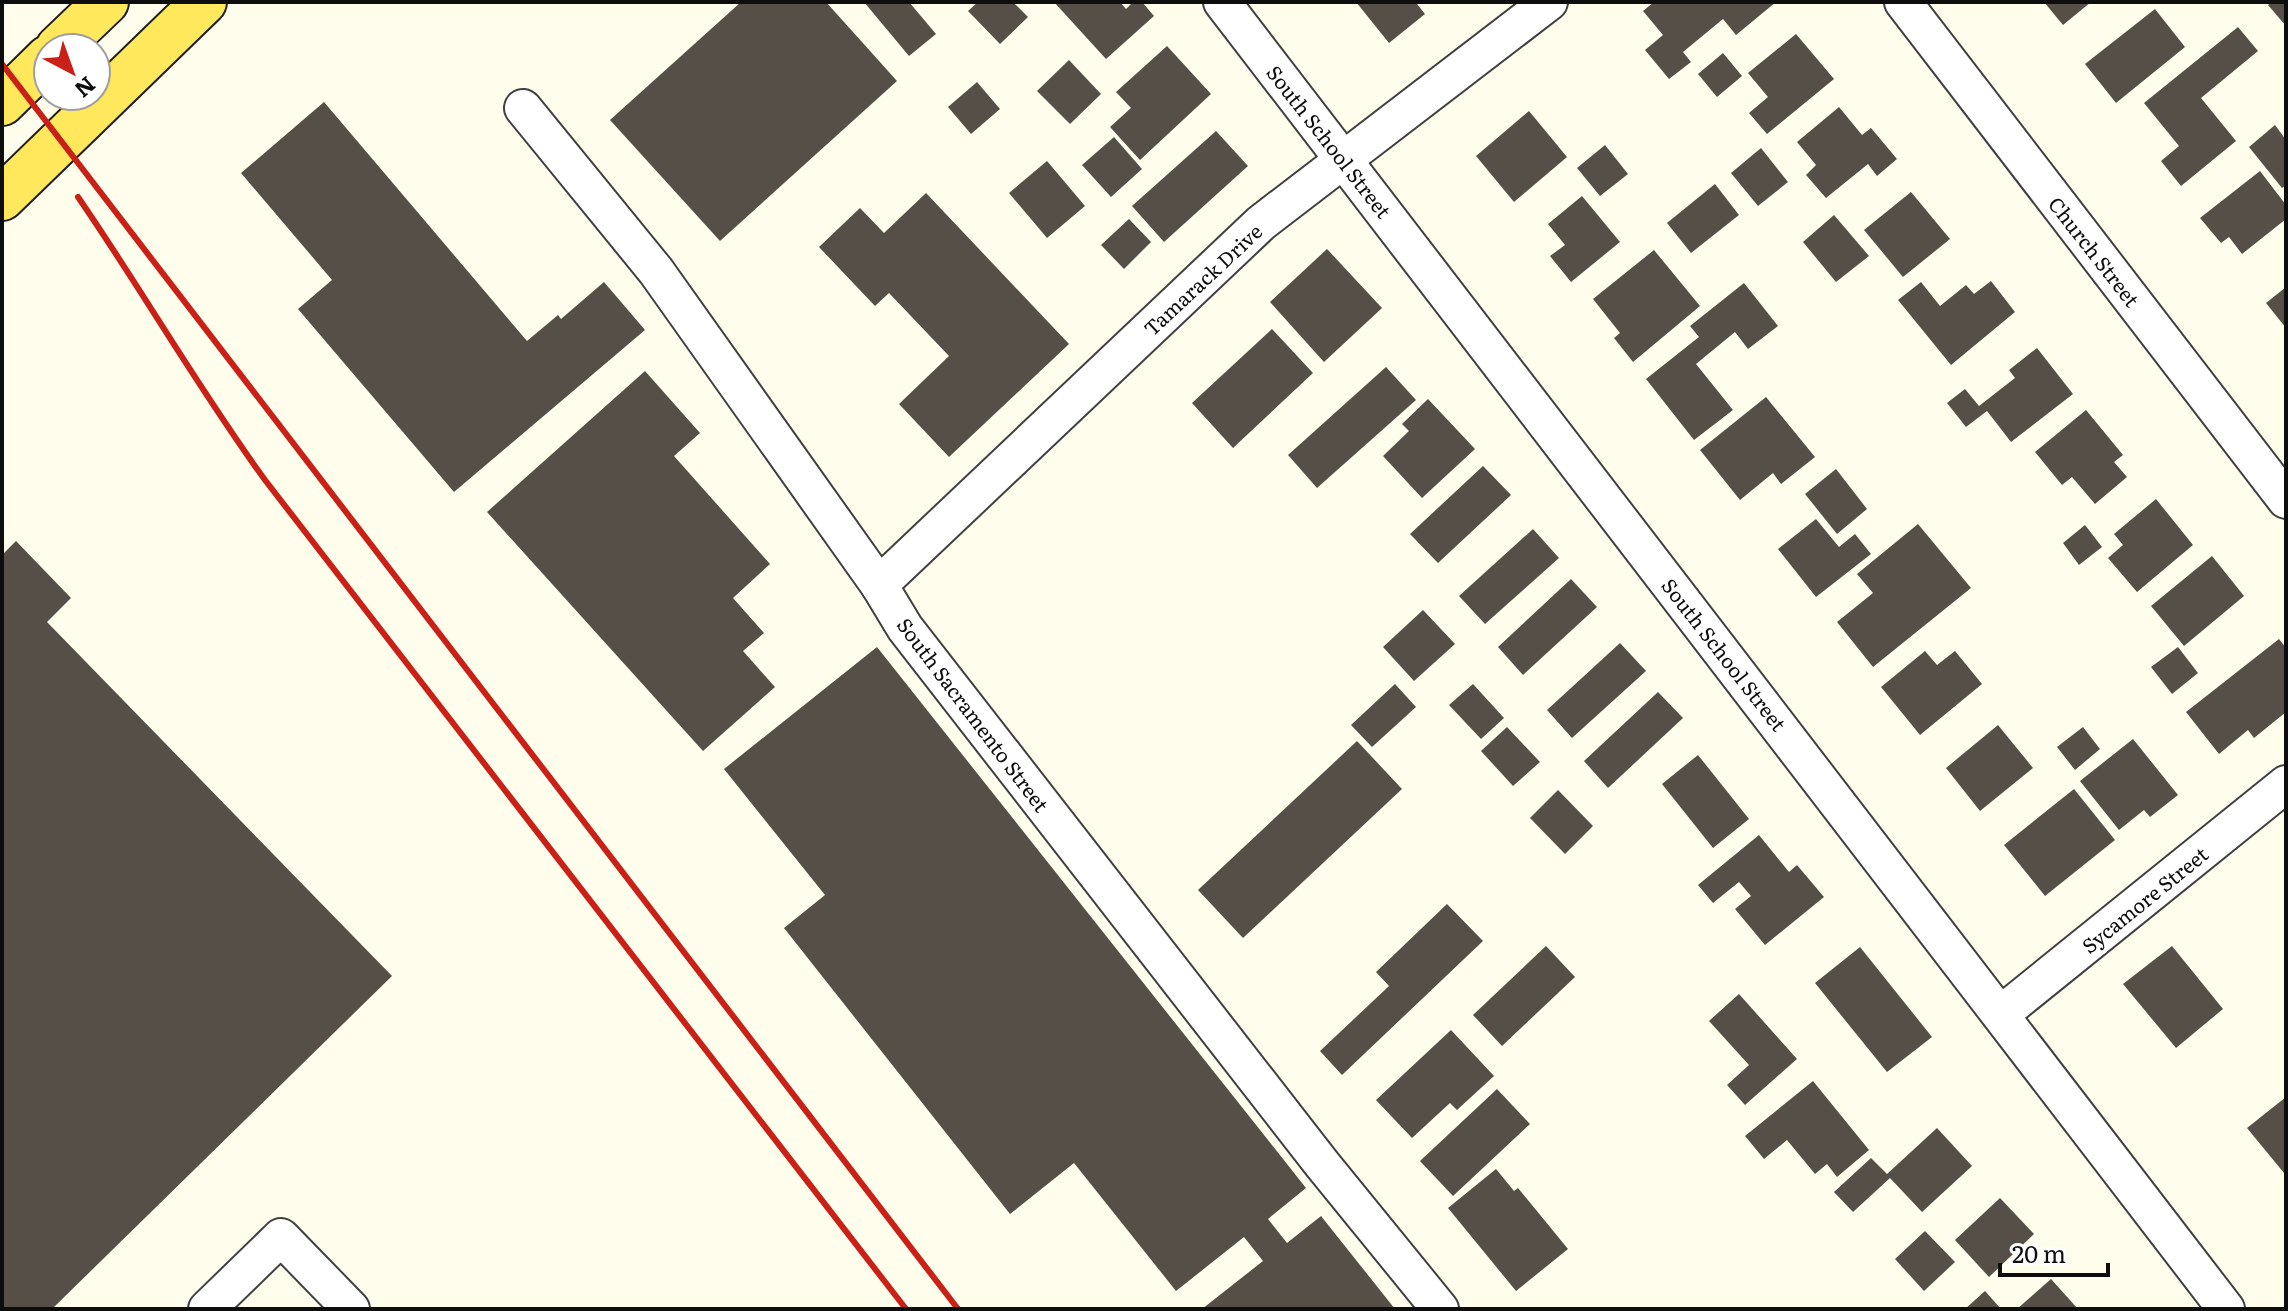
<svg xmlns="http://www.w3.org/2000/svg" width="2288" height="1311" font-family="Literata,serif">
<rect width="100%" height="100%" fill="#fffdec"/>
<g fill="#564f48">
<polygon points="741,2 826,2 897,81 720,241 610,120"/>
<polygon points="864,2 909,2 936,34 909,56"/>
<polygon points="978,2 1013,2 1028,17 1000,44 968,11"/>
<polygon points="1054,2 1120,2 1126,9 1133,2 1142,2 1154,16 1106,59"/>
<polygon points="1356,2 1420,2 1417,4 1425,14 1389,43"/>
<polygon points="1654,2 1776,2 1736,35 1723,19 1683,52 1691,62 1669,79 1645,50 1663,35 1643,11"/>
<polygon points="2044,2 2091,2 2063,25"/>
<polygon points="2272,2 2286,2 2286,26 2268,5"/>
<polygon points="2155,9 2185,47 2116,103 2085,64"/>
<polygon points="2238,27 2258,51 2201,98 2236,141 2181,186 2161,161 2179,146 2144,103"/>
<polygon points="1796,34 1834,79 1767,134 1749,113 1768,97 1748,73"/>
<polygon points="1167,46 1211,94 1140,160 1110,127 1131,108 1116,92"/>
<polygon points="1723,53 1742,76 1717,97 1698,74"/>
<polygon points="1069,60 1101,94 1070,124 1037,91"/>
<polygon points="977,82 1000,109 971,134 948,107"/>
<polygon points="324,102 527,341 558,315 561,319 604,282 645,330 454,492 298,309 332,280 241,173"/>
<polygon points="1839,107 1862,135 1871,128 1897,159 1877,176 1868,164 1826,198 1806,175 1816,165 1797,142"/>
<polygon points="1529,111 1567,157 1514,202 1476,156"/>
<polygon points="2275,125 2286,140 2286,185 2282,188 2249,147"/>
<polygon points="1216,131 1248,166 1164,242 1132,206"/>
<polygon points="1114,137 1142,169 1111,197 1082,165"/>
<polygon points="1605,145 1628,174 1600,196 1577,168"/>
<polygon points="1761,148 1788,182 1758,206 1731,173"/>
<polygon points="1047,161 1085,206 1047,238 1009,193"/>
<polygon points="2260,171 2286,205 2286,219 2242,254 2229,237 2221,243 2200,218"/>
<polygon points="1715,184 1739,215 1691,253 1667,223"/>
<polygon points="1911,192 1950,239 1903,277 1864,230"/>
<polygon points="926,193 1069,344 949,457 899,404 949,356 889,293 875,306 819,247 860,208 884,233"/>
<polygon points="1582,196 1620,242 1571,282 1550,256 1565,245 1548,224"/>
<polygon points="1834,215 1869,256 1836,282 1803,242"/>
<polygon points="1129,219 1151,242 1124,269 1101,245"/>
<polygon points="1327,249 1382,308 1324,362 1270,302"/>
<polygon points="1654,250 1700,306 1633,362 1614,338 1620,333 1593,299"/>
<polygon points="1991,281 2015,312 1951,365 1898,300 1921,282 1940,306 1966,285 1974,294"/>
<polygon points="1744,283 1778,326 1748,349 1735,332 1696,364 1733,410 1694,440 1646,379 1699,337 1690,326"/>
<polygon points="2286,287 2286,328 2266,303"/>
<polygon points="1272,329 1313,373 1233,448 1192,403"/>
<polygon points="2037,348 2073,394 2011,442 1987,411 1966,427 1947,403 1965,389 1979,406 2015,378 2009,370"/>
<polygon points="1386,367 1416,400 1317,488 1288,455"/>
<polygon points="645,371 700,433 674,456 770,564 733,598 764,633 743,651 775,687 703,751 487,512"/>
<polygon points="1766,397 1815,457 1781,484 1773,473 1740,500 1700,450"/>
<polygon points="1428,399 1475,449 1422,498 1383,456 1409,431 1402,424"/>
<polygon points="2086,410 2123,455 2114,462 2127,477 2095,504 2072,477 2062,485 2035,452"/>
<polygon points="1483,466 1511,495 1438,563 1410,534"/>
<polygon points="1836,469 1867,509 1837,534 1805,494"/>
<polygon points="2156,499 2193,545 2137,592 2108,558 2123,545 2114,534"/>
<polygon points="1816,519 1839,547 1855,534 1871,554 1816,597 1778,549"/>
<polygon points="1918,524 1971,588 1873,667 1837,622 1873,593 1857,574"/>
<polygon points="2085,525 2102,547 2079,565 2063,543"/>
<polygon points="1533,529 1559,558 1485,624 1459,596"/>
<polygon points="16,541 71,598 47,622 392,976 52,1309 2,1309 2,555"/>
<polygon points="2212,556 2244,596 2184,646 2151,606"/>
<polygon points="1571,579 1597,607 1523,675 1498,647"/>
<polygon points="1423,610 1455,644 1414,681 1383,647"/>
<polygon points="2279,639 2286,648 2286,712 2254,738 2248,730 2219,754 2186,712"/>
<polygon points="1620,643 1646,671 1572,738 1547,710"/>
<polygon points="877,647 1306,1188 1268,1219 1287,1243 1321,1216 1395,1309 1202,1309 1263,1261 1244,1237 1176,1291 1074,1163 1010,1214 784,928 825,895 724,769"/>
<polygon points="2178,647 2198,673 2172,694 2151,667"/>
<polygon points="1925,651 1937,665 1955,651 1982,684 1920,735 1881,687"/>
<polygon points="1395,684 1416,707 1372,747 1351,725"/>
<polygon points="1473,684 1504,718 1481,739 1449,705"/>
<polygon points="1658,692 1683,718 1608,788 1584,761"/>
<polygon points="1998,725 2033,768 1980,811 1946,768"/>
<polygon points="1507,727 1540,762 1513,786 1481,751"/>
<polygon points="2083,727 2100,749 2075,770 2057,747"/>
<polygon points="2133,739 2178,795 2150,817 2144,810 2119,830 2080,781"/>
<polygon points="1357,741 1402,789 1243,938 1198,890"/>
<polygon points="1698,755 1749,819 1713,848 1662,784"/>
<polygon points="2074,789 2115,840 2045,896 2004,845"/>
<polygon points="1558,790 1593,826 1565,854 1530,818"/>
<polygon points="1759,835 1789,872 1797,865 1824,897 1765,945 1735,909 1751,896 1739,882 1713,903 1698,885"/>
<polygon points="1447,904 1483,941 1342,1075 1320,1051 1389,986 1376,972"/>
<polygon points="1546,946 1575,977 1502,1046 1473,1015"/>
<polygon points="2172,946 2223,1009 2176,1048 2123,984"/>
<polygon points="1860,947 1932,1037 1887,1072 1815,983"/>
<polygon points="1739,994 1797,1059 1745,1105 1727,1085 1749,1065 1709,1021"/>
<polygon points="1451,1030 1494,1076 1457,1110 1450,1103 1412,1138 1376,1100"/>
<polygon points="1813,1081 1869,1150 1837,1177 1827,1164 1815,1174 1787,1140 1764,1159 1745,1136"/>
<polygon points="1497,1089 1530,1124 1453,1196 1420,1161"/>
<polygon points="2286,1097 2286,1171 2284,1173 2247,1128"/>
<polygon points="1937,1128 1972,1166 1922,1212 1890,1178 1853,1212 1834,1192 1871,1158 1887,1174"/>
<polygon points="1496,1169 1514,1191 1518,1188 1568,1249 1516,1291 1448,1208"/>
<polygon points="2000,1198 2034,1234 1989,1277 1955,1240"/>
<polygon points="1925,1231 1955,1262 1924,1291 1895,1259"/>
<polygon points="2051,1279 2078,1309 2017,1309"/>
<polygon points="1985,1291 2001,1309 1965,1309"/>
</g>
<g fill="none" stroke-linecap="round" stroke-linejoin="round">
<defs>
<g id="minor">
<polyline points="1222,2 2226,1309"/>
<polyline points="1903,2 2286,500"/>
<polyline points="523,108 656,271 879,585 905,628 1322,1164 1440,1309"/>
<polyline points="879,585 1261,223 1549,2"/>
<polyline points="2001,1014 2286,784"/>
<polyline points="207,1309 281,1237 351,1309"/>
</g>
<g id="major">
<polyline points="58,48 106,2"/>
<polyline points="2,103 48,58"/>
<polyline points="2,198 204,2"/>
</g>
</defs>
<use href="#minor" stroke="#404040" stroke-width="40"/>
<use href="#major" stroke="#1e1e1e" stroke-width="48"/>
<use href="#minor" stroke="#fff" stroke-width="36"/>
<use href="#major" stroke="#ffe85c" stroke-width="44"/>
<g stroke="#c92118" stroke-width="6">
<polyline points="2,64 958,1309"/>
<path d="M78 197C142 290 198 388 265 480L906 1309"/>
</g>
</g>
<g text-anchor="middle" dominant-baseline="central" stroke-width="8" stroke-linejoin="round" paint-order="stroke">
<g font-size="20" fill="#0d0d0d" stroke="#fff">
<text transform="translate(1330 141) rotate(52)">South School Street</text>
<text transform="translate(2095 251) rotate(52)">Church Street</text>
<text transform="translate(1202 279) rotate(-43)">Tamarack Drive</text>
<text transform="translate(1725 654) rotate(52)">South School Street</text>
<text transform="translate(974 714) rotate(53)">South Sacramento Street</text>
<text transform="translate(2144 899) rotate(-39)">Sycamore Street</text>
</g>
</g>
<rect width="2288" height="1311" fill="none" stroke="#0d0d0d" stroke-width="8"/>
<g transform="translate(72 72) rotate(139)"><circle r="38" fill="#ffffff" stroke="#9e9e9e" stroke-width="2"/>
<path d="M0-6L14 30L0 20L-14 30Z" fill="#c92118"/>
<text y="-12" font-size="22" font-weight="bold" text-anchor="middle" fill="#0d0d0d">N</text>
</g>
<path d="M2000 1263v12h108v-12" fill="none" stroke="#0d0d0d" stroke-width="4"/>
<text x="2012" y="1263" font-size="24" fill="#0d0d0d" stroke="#ffffff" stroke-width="6" paint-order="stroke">20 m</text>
</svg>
